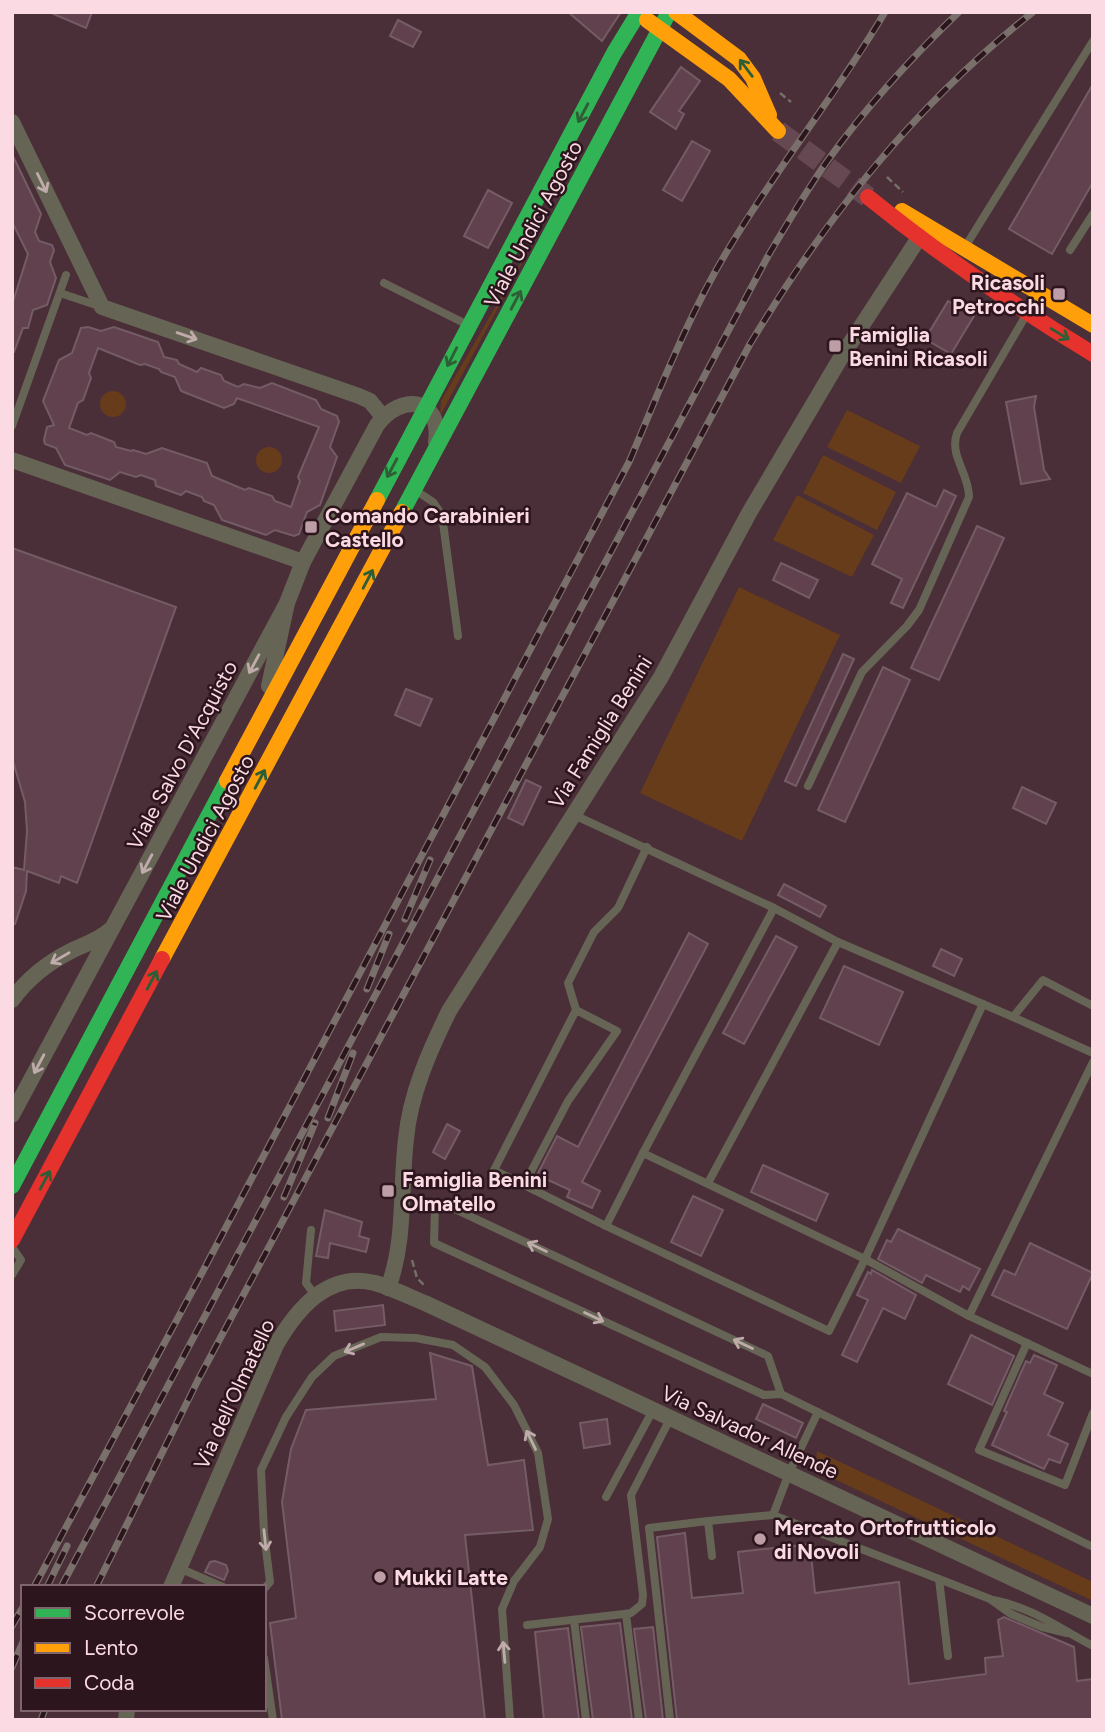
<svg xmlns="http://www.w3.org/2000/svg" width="1105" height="1732" font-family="Figtree,sans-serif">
<rect width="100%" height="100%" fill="#4a2e38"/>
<g fill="#673c1a">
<polygon points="542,226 440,416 441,401"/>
<circle cx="113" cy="404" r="13"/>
<polygon points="847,410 920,446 901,483 827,447"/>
<circle cx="269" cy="460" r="13"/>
<polygon points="823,455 896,492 877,530 803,493"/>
<polygon points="797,495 874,535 852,577 773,540"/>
<polygon points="739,587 840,635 742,841 640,793"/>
<polygon points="817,1451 1093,1582 1093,1601 815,1470"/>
</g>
<g fill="#60414d" stroke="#745c65" stroke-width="2" fill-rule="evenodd">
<polygon points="49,12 92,12 86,28"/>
<polygon points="568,12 621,12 602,41"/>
<polygon points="398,20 421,32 413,47 390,36"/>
<polygon points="681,67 700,81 679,111 684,114 676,129 650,112"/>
<polygon points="1093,84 1093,182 1052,254 1009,229"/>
<polygon points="692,141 710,151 682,201 663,190"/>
<polygon points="12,154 41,214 35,232 39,241 52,245 54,250 50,262 56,278 47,305 33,310 28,328 23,328 14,352 12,352 12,305 28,254 12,222"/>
<polygon points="488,190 512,203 488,248 464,236"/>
<polygon points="948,301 974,316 951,354 925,339"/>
<path d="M88 327 101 331 114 327 158 342 164 357 177 360 179 364 197 372 201 368 221 375 224 381 238 387 244 384 260 388 272 383 316 400 321 409 337 416 339 422 330 447 337 457 320 505 307 512 299 534 294 536 275 530 266 535 222 520 214 505 204 501 202 497 186 491 181 495 156 486 155 480 141 475 136 477 120 472 110 480 65 465 56 448 45 444 44 440 47 427 54 425 43 401 59 360 72 353 81 328ZM98 348 140 365 145 364 159 369 161 372 175 377 181 391 224 408 234 404 237 398 319 427 298 477 300 481 291 507 275 501 272 496 249 488 245 490 212 476 207 463 162 448 146 454 133 450 131 451 116 447 114 442 91 433 87 435 69 428 78 403 83 400 91 378 89 373Z"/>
<polygon points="1036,396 1034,407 1044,470 1050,479 1021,484 1006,402"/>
<polygon points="944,490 956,496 903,608 891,603 902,579 872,564 907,493 936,507"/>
<polygon points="977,526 1004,538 939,680 911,668"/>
<polygon points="12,548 176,607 77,883 61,876 59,883 27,871 26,891 15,924 12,924 12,867 24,870 27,831 25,802 12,758"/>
<polygon points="781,563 818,580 809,598 773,580"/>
<polygon points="843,654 854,659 796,786 785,781"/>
<polygon points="883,667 910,680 845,822 818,810"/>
<polygon points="406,689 432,699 420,726 395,715"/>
<polygon points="526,780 541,787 523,825 508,818"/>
<polygon points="1022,787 1056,803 1046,824 1013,808"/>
<polygon points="784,884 826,906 820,917 778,895"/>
<polygon points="689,933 708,944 582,1182 600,1191 592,1208 567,1197 570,1190 537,1175 557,1136 578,1147"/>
<polygon points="776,936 797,947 744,1044 723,1033"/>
<polygon points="941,949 962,959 954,976 933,966"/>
<polygon points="844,966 903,992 879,1045 820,1018"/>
<polygon points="447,1124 460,1131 445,1159 433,1152"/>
<polygon points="763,1165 828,1194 816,1221 751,1192"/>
<polygon points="693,1196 723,1210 701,1256 671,1242"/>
<polygon points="325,1210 362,1222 359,1236 369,1239 366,1252 330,1243 328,1258 316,1256"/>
<polygon points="898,1229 980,1269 969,1290 963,1286 960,1292 926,1275 922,1283 878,1259 887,1240 891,1242"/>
<polygon points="1030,1243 1093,1273 1067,1329 992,1295 1004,1270 1015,1275"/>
<polygon points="872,1270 916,1295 905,1319 883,1308 857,1362 842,1355 868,1300 857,1295 868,1272 871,1274"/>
<polygon points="383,1305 385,1325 336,1331 334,1311"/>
<polygon points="971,1335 1014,1356 992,1405 948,1384"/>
<polygon points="430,1353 472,1366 488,1465 524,1460 533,1530 465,1535 485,1720 282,1720 270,1623 296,1618 282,1502 291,1449 306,1410 436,1399"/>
<polygon points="1034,1355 1057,1365 1044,1394 1063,1403 1048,1435 1068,1444 1060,1463 1049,1459 1044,1469 992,1445 1007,1412 1004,1411 1026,1361 1030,1363"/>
<polygon points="763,1404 803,1423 796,1438 756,1419"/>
<polygon points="607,1419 610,1444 584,1448 580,1423"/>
<polygon points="685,1533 692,1598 743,1593 738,1552 810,1544 815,1593 899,1582 909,1684 986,1674 985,1658 1003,1656 998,1620 1004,1617 1074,1647 1077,1681 1093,1679 1093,1720 677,1720 657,1537"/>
<polygon points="215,1561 226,1565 228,1571 224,1580 205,1572 210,1562"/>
<polygon points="620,1623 632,1720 593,1720 581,1627"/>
<polygon points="653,1627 663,1720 646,1720 634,1629"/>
<polygon points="568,1628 579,1720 544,1720 535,1632"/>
</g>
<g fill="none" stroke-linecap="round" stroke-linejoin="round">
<polyline stroke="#654852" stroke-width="21" stroke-dasharray="21 10" stroke-linecap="butt" points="778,131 868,197"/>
<g stroke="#756f67" stroke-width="2.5" stroke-dasharray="7 3.5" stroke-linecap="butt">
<polyline points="780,93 791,102"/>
<polyline points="887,177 903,192"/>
<polyline points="412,1260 417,1278 424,1285"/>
</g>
<g stroke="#666555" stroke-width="8">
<polyline points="965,247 1093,41"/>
<polyline points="1070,250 1093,214"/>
<polyline points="384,283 466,324"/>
<polyline points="60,293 99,306"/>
<polyline points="12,426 66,275"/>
<polyline points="418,492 433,502 442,515 458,636"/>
<path d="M808 786 862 672 907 626 919 610 969 497C969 473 949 456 957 433L1039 293"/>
<polyline points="572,814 774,908 838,942 1013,1017"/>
<polyline points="774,908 643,1153 865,1259 969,1316 1093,1374"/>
<polyline points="1093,1006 1043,980 1013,1017 1093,1053"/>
<polyline points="576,1010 568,983 594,932 618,908 647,847"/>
<polyline points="708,1183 838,942"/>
<polyline points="524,1185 568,1101 617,1031 576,1010 494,1170 606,1226 643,1153"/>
<polyline points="606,1226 829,1331 865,1259 983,1004"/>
<polyline points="311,1230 306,1283 315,1295"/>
<polyline points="12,1247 21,1260 12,1275"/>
<polyline points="969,1316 1093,1062"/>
<polyline points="1027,1343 979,1450 1065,1485 1093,1413"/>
<polyline points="781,1394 768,1356 444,1204 435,1206 434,1243 764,1395 781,1394 1093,1547"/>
<polyline points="606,1497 653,1410"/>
<polyline points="773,1515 939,1579 948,1656"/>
<polyline points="708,1521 773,1515 789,1473 818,1412"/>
<polyline points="179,1568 223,1587"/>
<polyline points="939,1579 990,1599 1011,1614 1042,1627 1067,1633"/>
<polyline points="264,1589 270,1582 264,1533 261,1470 286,1417 312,1377 334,1356 381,1337 416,1338 453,1345 485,1367 514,1405 538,1453 548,1519 540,1547 514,1581 502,1609 510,1720"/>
<path d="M993 1600C1031 1607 1059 1628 1093 1646"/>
<polyline points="626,1614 639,1720"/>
<polyline points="574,1620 586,1720"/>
<polyline points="527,1625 624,1614 631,1613 642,1604 643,1595 631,1495 670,1419"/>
<polyline points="264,1658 273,1720"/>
<polyline points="670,1720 649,1528 708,1521 712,1556"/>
</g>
<g stroke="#666555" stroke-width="16">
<polyline points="12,122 102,307 359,396 370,401 383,417"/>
<polyline points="12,460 303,562"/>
<path d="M269 686 287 603 303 562 377 425C401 393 442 397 436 442"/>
<path d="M12 1000C28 978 47 963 71 951 85 944 98 941 110 930"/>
<polyline points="12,1115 287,603"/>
<path d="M388 1288C406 1240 400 1189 406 1139 410 1094 430 1050 449 1011L661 677 749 513 840 359 924 230"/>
<path d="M171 1587 276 1345C297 1309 328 1271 375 1283 392 1288 410 1297 427 1304L1093 1616"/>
<polyline points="126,1720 127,1709"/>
</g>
<g stroke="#30b455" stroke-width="16">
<polyline points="377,500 614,53 639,12"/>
<polyline points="402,512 669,12"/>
<polyline points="12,1186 227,781"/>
</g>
<g stroke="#ff9f0a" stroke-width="16">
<polyline points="676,12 739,59 753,78 769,115"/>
<polyline points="647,20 729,79 778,131"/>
<polyline points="902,211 1093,325"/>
<polyline points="227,781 377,500"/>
<polyline points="162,959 402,512"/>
</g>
<g stroke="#e5322d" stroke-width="16">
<path d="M868 197C940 255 1014 306 1093 354"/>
<polyline points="12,1240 162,959"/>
</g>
<defs>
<g id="rail">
<polyline points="405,919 430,860"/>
<polyline points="367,989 389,934"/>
<polyline points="328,1118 353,1053"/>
<polyline points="284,1197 315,1123"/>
<path d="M34 1587 204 1269 629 462C659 392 687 318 726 253 775 170 836 95 885 12"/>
<polyline points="47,1587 67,1546"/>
<path d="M61 1587 768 256C787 224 806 191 828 160 867 106 911 58 959 12"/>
<path d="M96 1587 198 1380 750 344C826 217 916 104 1033 12"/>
<polyline points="12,1626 23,1607"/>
<polyline points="12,1667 23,1642"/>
<polyline points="41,1720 45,1709"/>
</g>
</defs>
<use href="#rail" stroke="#7a706b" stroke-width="7"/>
<use href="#rail" stroke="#2c151d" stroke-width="4.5" stroke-dasharray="13" stroke-linecap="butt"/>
</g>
<defs><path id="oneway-shaft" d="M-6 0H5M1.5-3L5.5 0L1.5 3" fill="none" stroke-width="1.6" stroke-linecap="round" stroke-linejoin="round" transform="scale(1.75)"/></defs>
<g stroke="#2e5d36">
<use href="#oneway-shaft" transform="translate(746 68) rotate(-127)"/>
<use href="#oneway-shaft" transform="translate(583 113) rotate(118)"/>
<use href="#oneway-shaft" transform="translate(516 300) rotate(-62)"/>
<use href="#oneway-shaft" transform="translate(1060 334) rotate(31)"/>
<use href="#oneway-shaft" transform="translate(452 357) rotate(117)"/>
<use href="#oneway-shaft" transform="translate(392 468) rotate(118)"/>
<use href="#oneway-shaft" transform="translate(368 579) rotate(-62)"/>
<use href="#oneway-shaft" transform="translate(260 779) rotate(-62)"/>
<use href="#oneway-shaft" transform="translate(152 980) rotate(-62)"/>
<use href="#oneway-shaft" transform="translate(45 1180) rotate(-62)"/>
</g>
<g stroke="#bfabaa">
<use href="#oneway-shaft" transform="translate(42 183) rotate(64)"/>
<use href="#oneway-shaft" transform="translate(187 336) rotate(19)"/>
<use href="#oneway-shaft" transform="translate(254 664) rotate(118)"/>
<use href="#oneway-shaft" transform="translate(147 864) rotate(118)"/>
<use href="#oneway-shaft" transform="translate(60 958) rotate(150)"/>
<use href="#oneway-shaft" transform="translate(39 1064) rotate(118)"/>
<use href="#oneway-shaft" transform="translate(537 1247) rotate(-155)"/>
<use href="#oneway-shaft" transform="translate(594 1317) rotate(25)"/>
<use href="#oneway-shaft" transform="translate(743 1344) rotate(-155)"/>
<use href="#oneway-shaft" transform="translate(354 1348) rotate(157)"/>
<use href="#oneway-shaft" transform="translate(531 1440) rotate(-116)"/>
<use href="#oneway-shaft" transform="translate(265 1540) rotate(84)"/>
<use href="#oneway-shaft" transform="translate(504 1652) rotate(-95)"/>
</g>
<g fill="#bd9ea7" stroke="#2c151d" stroke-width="2.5">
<rect x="1052" y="287" width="14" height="14" rx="3.5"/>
<rect x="828" y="339" width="14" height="14" rx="3.5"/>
<rect x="304" y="520" width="14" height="14" rx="3.5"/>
<rect x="381" y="1184" width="14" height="14" rx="3.5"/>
<circle cx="760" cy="1539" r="7"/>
<circle cx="380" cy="1577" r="7"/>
</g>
<g text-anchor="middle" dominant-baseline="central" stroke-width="5" stroke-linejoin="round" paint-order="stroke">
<g font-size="21" fill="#fbdae3" stroke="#2c151d">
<text transform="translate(533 224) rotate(-62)">Viale Undici Agosto</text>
<text transform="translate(600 732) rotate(-58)">Via Famiglia Benini</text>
<text transform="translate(182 755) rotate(-62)">Viale Salvo D'Acquisto</text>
<text transform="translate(205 838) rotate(-62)">Viale Undici Agosto</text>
<text transform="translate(234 1394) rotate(-65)">Via dell'Olmatello</text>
<text transform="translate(750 1432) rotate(25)">Via Salvador Allende</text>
</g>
<g font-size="21" font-weight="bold" fill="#fbdae3" stroke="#2c151d" text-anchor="start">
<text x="1045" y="282" text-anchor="end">Ricasoli<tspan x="1045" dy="24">Petrocchi</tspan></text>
<text x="849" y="334">Famiglia<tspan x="849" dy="24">Benini Ricasoli</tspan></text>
<text x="325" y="515">Comando Carabinieri<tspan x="325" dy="24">Castello</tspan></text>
<text x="402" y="1179">Famiglia Benini<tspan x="402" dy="24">Olmatello</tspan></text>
<text x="774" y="1527">Mercato Ortofrutticolo<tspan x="774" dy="24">di Novoli</tspan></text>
<text x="394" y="1577">Mukki Latte</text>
</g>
</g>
<rect width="1105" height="1732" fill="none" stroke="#fbdae3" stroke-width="28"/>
<rect x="21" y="1585" width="245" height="126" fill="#2c151d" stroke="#7f646c" stroke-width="2"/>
<rect x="35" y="1608" width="35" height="10" fill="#30b455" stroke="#7f646c" stroke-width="2"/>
<text x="84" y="1620" font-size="21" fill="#fbdae3">Scorrevole</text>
<rect x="35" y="1643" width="35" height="10" fill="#ff9f0a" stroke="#7f646c" stroke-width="2"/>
<text x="84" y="1655" font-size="21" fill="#fbdae3">Lento</text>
<rect x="35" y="1678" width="35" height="10" fill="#e5322d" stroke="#7f646c" stroke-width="2"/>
<text x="84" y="1690" font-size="21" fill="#fbdae3">Coda</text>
</svg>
